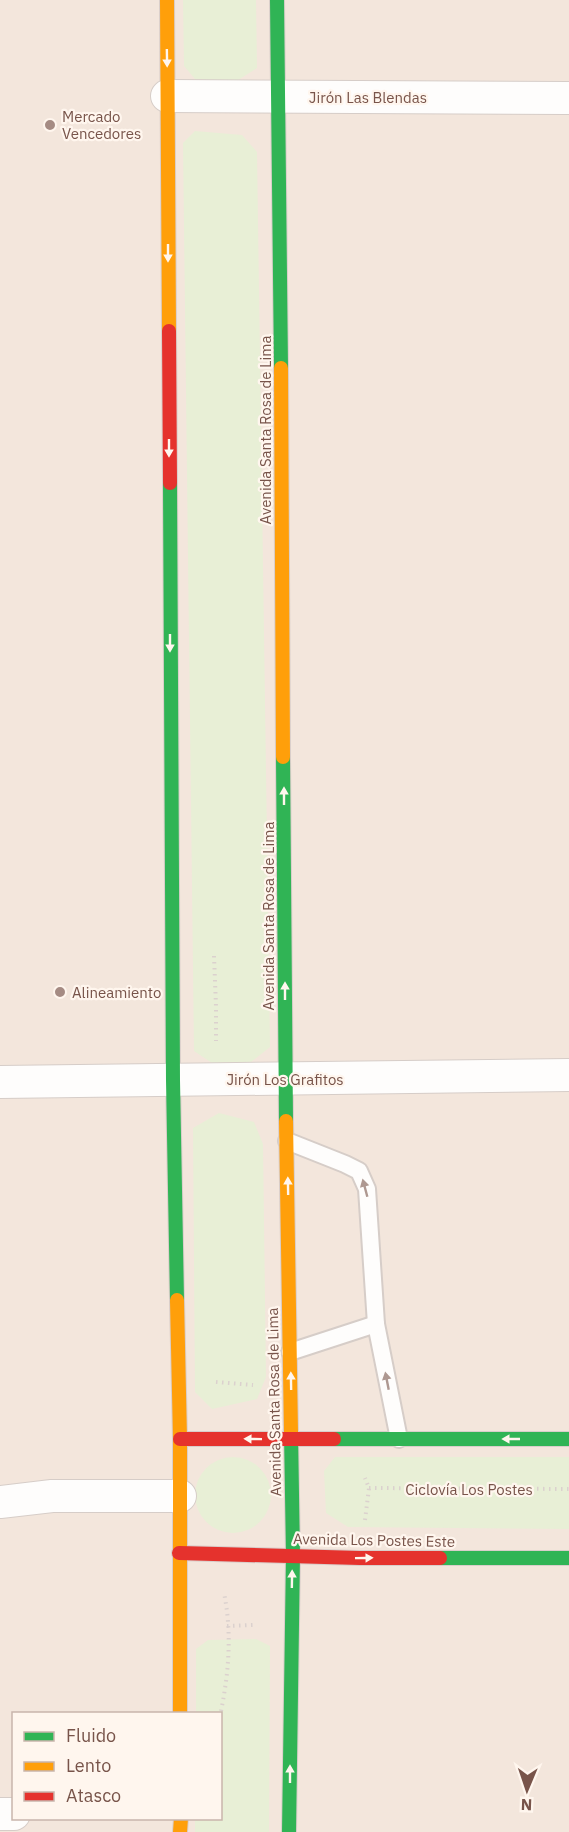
<svg xmlns="http://www.w3.org/2000/svg" width="569" height="1832" font-family="'IBM Plex Sans',sans-serif">
<rect width="100%" height="100%" fill="#f8f2ec"/>
<path fill="#f3e6dc" fill-rule="evenodd" d="M0 0H569V1832H0ZM14 1714H220V1818H14Z"/>
<g fill="#e8efd6">
<polygon points="183,0 256,0 257,68 235,82 195,79 184,66"/>
<polygon points="195,131 242,135 257,152 270,1047 251,1062 212,1063 194,1051 183,143"/>
<polygon points="219,1113 254,1122 263,1144 266,1377 257,1399 212,1409 195,1392 193,1128"/>
<polygon points="335,1457 569,1457 569,1529 348,1527 326,1513 324,1471"/>
<circle cx="233" cy="1495" r="38"/>
<polygon points="256,1639 270,1646 269,1832 195,1832 195,1819 220,1818 220,1714 196,1713 196,1649 208,1640"/>
</g>
<g fill="none" stroke-linecap="round" stroke-linejoin="round">
<defs>
<g id="lane">
<polyline points="287,1141 345,1164 359,1171 367,1189 376,1324 399,1439"/>
<polyline points="290,1352 376,1324"/>
</g>
<g id="street">
<polyline points="167,96 569,98"/>
<polyline points="0,1082 569,1075"/>
<polyline points="0,1502 52,1496 180,1496"/>
<polyline points="0,1814 14,1814"/>
</g>
<g id="fast">
<polyline points="277,0 281,368"/>
<polyline points="170,483 173,1080 177,1300"/>
<polyline points="283,757 286,1121"/>
<polyline points="334,1439 569,1439"/>
<polyline points="440,1558 569,1558"/>
<polyline points="289,1832 293,1555 291,1433"/>
</g>
<g id="slow">
<polyline points="167,0 169,331"/>
<polyline points="281,368 283,757"/>
<polyline points="286,1121 291,1433"/>
<polyline points="177,1300 180,1439 180,1714"/>
<polyline points="180,1832 181,1818"/>
</g>
<g id="jam">
<polyline points="169,331 170,483"/>
<polyline points="180,1439 334,1439"/>
<polyline points="179,1553 360,1558 440,1558"/>
</g>
</defs>
<use href="#lane" stroke="#d6cdc8" stroke-width="20"/>
<use href="#street" stroke="#d6cdc8" stroke-width="34"/>
<use href="#fast" stroke="#d9ceca" stroke-width="16"/>
<use href="#slow" stroke="#d9ceca" stroke-width="16"/>
<use href="#jam" stroke="#d9ceca" stroke-width="16"/>
<g stroke="#dbd1ce" stroke-width="4" stroke-dasharray="1.5 4.5" stroke-linecap="butt">
<polyline points="214,956 216,1006 216,1041"/>
<polyline points="216,1382 253,1385"/>
<polyline points="369,1488 569,1489"/>
<polyline points="365,1520 369,1488 365,1478"/>
<polyline points="227,1626 254,1625"/>
<path d="M221 1711C229 1672 232 1632 224 1593"/>
</g>
<use href="#lane" stroke="#fefdfc" stroke-width="16"/>
<use href="#street" stroke="#fefdfc" stroke-width="32"/>
<use href="#fast" stroke="#30b455" stroke-width="14"/>
<use href="#slow" stroke="#ff9f0a" stroke-width="14"/>
<use href="#jam" stroke="#e5322d" stroke-width="14"/>
</g>
<defs><path id="oneway-solid" d="M-6-.8H1V-3.2L6.5 0L1 3.2V.8H-6Z" transform="scale(1.5)"/></defs>
<g fill="#fff6ee">
<use href="#oneway-solid" transform="translate(167 58) rotate(89)"/>
<use href="#oneway-solid" transform="translate(168 253) rotate(90)"/>
<use href="#oneway-solid" transform="translate(169 448) rotate(90)"/>
<use href="#oneway-solid" transform="translate(170 643) rotate(90)"/>
<use href="#oneway-solid" transform="translate(284 796) rotate(-90)"/>
<use href="#oneway-solid" transform="translate(285 991) rotate(-90)"/>
<use href="#oneway-solid" transform="translate(288 1186) rotate(-91)"/>
<use href="#oneway-solid" transform="translate(291 1381) rotate(-91)"/>
<use href="#oneway-solid" transform="translate(253 1439) rotate(-179)"/>
<use href="#oneway-solid" transform="translate(511 1439) rotate(180)"/>
<use href="#oneway-solid" transform="translate(364 1558) rotate(-1)"/>
<use href="#oneway-solid" transform="translate(292 1579) rotate(-89)"/>
<use href="#oneway-solid" transform="translate(290 1774) rotate(-90)"/>
</g>
<g fill="#ae9891">
<use href="#oneway-solid" transform="translate(365 1188) rotate(-105)"/>
<use href="#oneway-solid" transform="translate(387 1381) rotate(-101)"/>
</g>
<g fill="#a58b83" stroke="#fff6ee" stroke-width="2">
<circle cx="50" cy="125" r="6"/>
<circle cx="60" cy="992" r="6"/>
</g>
<g text-anchor="middle" dominant-baseline="central" stroke-width="4.5" stroke-linejoin="round" paint-order="stroke">
<g font-size="15" fill="#78544a" stroke="#fff6ee">
<text x="368" y="97">Jirón Las Blendas</text>
<text transform="translate(265 430) rotate(-90)">Avenida Santa Rosa de Lima</text>
<text transform="translate(268 916) rotate(-90)">Avenida Santa Rosa de Lima</text>
<text x="285" y="1079">Jirón Los Grafitos</text>
<text transform="translate(274 1402) rotate(-91)">Avenida Santa Rosa de Lima</text>
<text x="469" y="1489">Ciclovía Los Postes</text>
<text transform="translate(374 1540) rotate(1)">Avenida Los Postes Este</text>
</g>
<g font-size="15" fill="#78544a" stroke="#fff6ee" text-anchor="start">
<text x="62" y="116">Mercado<tspan x="62" dy="17">Vencedores</tspan></text>
<text x="72" y="992">Alineamiento</text>
</g>
</g>
<rect x="12" y="1712" width="210" height="108" fill="#fff6ee" stroke="#c9b5ac" stroke-width="1.5"/>
<rect x="24" y="1732" width="30" height="9" fill="#30b455" stroke="#c9b5ac" stroke-width="1.5"/>
<text x="66" y="1742" font-size="18" fill="#78544a">Fluido</text>
<rect x="24" y="1762" width="30" height="9" fill="#ff9f0a" stroke="#c9b5ac" stroke-width="1.5"/>
<text x="66" y="1772" font-size="18" fill="#78544a">Lento</text>
<rect x="24" y="1792" width="30" height="9" fill="#e5322d" stroke="#c9b5ac" stroke-width="1.5"/>
<text x="66" y="1802" font-size="18" fill="#78544a">Atasco</text>
<g transform="translate(527 1790) rotate(182)" stroke="#fff6ee" stroke-width="4.5" paint-order="stroke">
<path d="M0-4.5L10 22L0 15L-10 22Z" fill="#78544a"/>
<text y="-9" font-size="16" font-weight="bold" text-anchor="middle" fill="#78544a">N</text>
</g>
</svg>
